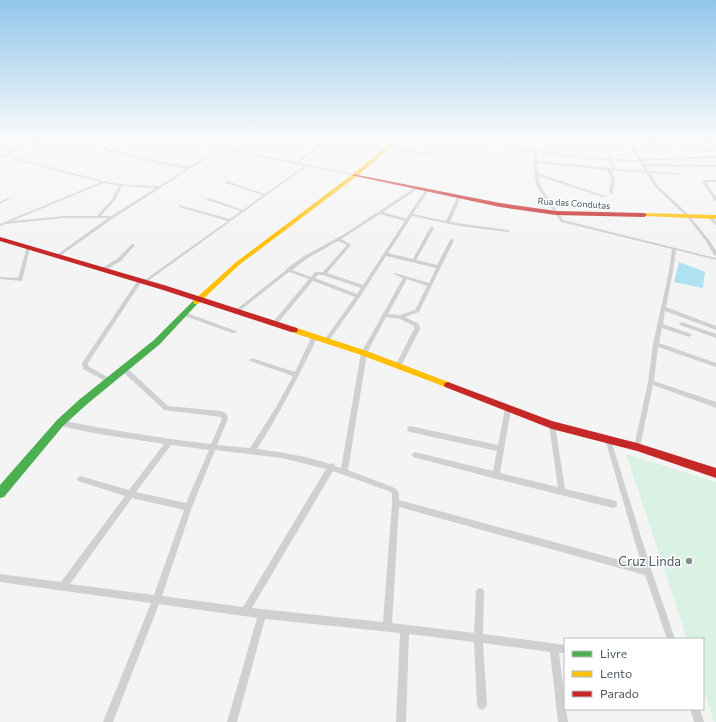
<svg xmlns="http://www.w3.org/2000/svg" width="716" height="722" font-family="Commissioner,sans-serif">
<rect width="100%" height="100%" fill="#f4f4f4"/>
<polygon fill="#d9f2e3" points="626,454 716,482 716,722 714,722 703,688 703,639 687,639"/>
<polygon fill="#aee2f0" points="679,262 705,272 703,288 674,282"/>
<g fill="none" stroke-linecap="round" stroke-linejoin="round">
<g fill="#ced0d2" fill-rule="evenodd">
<path d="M38 139H42L6 156 104 181 127 185 159 186 187 169 151 162 128 156 119 151 111 153 99 145V143L104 139H107L102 144 112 151 119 149 130 154 152 160 189 167 219 149H215L214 148 174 139H181L216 146 228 139H232L219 147 235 150 252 139H256L238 151 296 162 325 139H328L299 163 357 175 355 176 307 166 145 283 143 282V281L228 221 179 207V205L230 219 241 211 207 200V198H209L243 210 263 195 225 183V181H227L265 194 304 166 296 165 295 164 236 152 234 153 233 151 221 149 112 219 57 258 55 257V256L108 218H64L6 224 0 226V224L101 182 0 156V154L2 155ZM104 183 119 186 112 199 97 216H64L12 221ZM122 186 156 188 111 216H101L115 200Z"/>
<path d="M466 139 527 149 528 139H530L531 150 579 156 576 139H579L581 157 608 159 604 146 605 145 606 146 611 159 638 160 626 139H629L641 159 716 156V158L642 161 644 164 716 165V167L645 166 649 171 679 173 680 174 678 175 650 173 658 186 689 215 709 240 716 251V256L714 255 706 241 687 217 656 188 646 173 611 170 615 179 613 193 611 194 609 193 611 179 607 170 537 163 538 173 606 196 603 197 538 176 541 187 563 220 716 258V260L676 250 673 271 666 307 716 326V330L665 311 663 324 691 334 692 335 689 337 662 328 659 343 716 363V367L658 347 654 381 716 402V408L653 385 640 447 639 449 637 450 635 449 634 447 648 382 653 344 669 271 672 249 561 222 537 187 535 180 533 152 457 139ZM537 152 571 157 609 161 612 168 537 161ZM612 161 640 162 645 171 615 169Z"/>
<polygon points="639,139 648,139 716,150 716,152"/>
<polygon points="679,139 683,139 691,145 689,146"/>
<polygon points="706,139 709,139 716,145 716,148"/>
<polygon points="388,146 437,154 439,155 437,156 387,148 387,147"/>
<polygon points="703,180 716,180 716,182 706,182 716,197 716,201 714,200 702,181"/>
<path d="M416 187 419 188 383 212 406 219 426 189H427L429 190 413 214 446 221 457 197 459 196 461 197 450 222 508 230 510 231 508 232 459 226 412 216 388 253 413 259 430 228 432 227 434 228 416 260 437 265 450 240 452 239 454 240 419 312 405 317 419 324 420 329 400 368H396L395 366 414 329V326L400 319 386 317 367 353 348 470 395 488 399 493V500L642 566 605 439 606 437 608 436 610 437 652 572 675 639H667L645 575 399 507 392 623 474 633 476 592 477 589 480 588 483 589 484 592 483 634 565 645V653H559L565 699V709H566L568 722H558L550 652 483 643 487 705 485 708 482 710 479 708 477 705 474 642 409 634 406 722H396L400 633 265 619 237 722H227L257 618 159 604 113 722H103L151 603 0 582V574L61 582 125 496 78 481 77 479 78 477 80 476 129 490 164 444 99 434 60 426 58 425 57 423 58 421 60 420C110 430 160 438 211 444L222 419 221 417 164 410 122 371 121 369 122 367H126L168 406 220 411 226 413 228 419 217 445 250 448 275 409 293 376 250 361 249 360 250 359 252 358 295 372 311 338 314 336 317 338C299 376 280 413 257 449 282 452 306 456 330 464L332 463 334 464 335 466 341 468 361 353 403 278 393 274 395 273 429 283 436 268 386 256 360 297 328 342 326 343 323 341 324 340 355 297 313 281 276 325H272L271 324 272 323 309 279 289 272 237 313 235 314 233 312 286 270V269L304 256 343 235ZM380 214 405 221 363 285 327 273 351 245 341 239ZM338 241 347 245 323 272H315L311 277 292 270 308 258ZM318 275H323L361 288 357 294 315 278ZM407 279 427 286 415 310 400 315 388 314ZM171 445 209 450 186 503 136 492ZM215 450 282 458 326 469 243 607 162 596 192 507ZM333 471 391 492 392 494V503L383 622 252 608ZM132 498 184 510 154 595 70 584Z"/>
<polygon points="7,198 10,199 0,204 0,202"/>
<polygon points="708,215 710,215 716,222 716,225 715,225 708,217"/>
<polygon points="132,244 133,244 135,245 121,261 104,271 100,271 100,269 117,259"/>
<polygon points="27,247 29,247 30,248 22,281 0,279 0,277 18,278"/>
<polygon points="138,280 140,280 142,281 88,363 88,366 111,379 112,381 111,383 109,383 83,369 82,363"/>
<polygon points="184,312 236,331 237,332 236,333 232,333 182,315 182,314"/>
<polygon points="682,322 716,334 716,338 680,325 679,324 680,323"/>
<polygon points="508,406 510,407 511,409 500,473 558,487 549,425 550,423 552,422 554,423 555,425 565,489 613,500 616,501 617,504 616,507 613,508 497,479 496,479 493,478 413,457 412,455 413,453 415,452 493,471 497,451 410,432 408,431 407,429 408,427 410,426 498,445 505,409 506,407"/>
<polygon points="690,709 700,709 704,722 694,722"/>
</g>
<polygon fill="#4caf50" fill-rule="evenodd" points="194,300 196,300 199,302 160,344 86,405 63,426 4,497 0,498 0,485 57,420 80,399 154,340"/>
<g fill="#ffc107" fill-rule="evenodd">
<polygon points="396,139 401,139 357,176 239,265 198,304 194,304 193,302 194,300 235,263 353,174"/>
<polygon points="644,213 716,215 716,219 642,216 641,215"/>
<polygon points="294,327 367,351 451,383 452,385 451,387 448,388 361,355 291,332 290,330"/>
</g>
<g fill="#c62828" fill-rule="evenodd">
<polygon points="353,174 500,203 556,211 644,213 647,215 644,217 556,215 500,207 355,176 353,176"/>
<polygon points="0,237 167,286 297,328 298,330 297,332 291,332 163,290 0,241"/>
<polygon points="448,382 552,421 637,443 716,468 716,478 637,451 552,429 445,387 444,385 445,383"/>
</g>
</g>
<linearGradient id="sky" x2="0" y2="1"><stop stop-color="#91c6eb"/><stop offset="0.58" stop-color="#fafafa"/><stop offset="1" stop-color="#fafafa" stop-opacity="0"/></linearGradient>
<rect width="716" height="240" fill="url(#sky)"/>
<circle fill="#868d94" stroke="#fff" stroke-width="1.5" cx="689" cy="561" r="4"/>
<g text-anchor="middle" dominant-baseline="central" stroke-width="3" stroke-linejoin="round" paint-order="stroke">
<g font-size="9" fill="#4a5661" stroke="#fff">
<text transform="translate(574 203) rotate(4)">Rua das Condutas</text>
</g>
<g font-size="13" fill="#4a5661" stroke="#fff" text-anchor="end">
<text x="681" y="561">Cruz Linda</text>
</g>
</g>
<rect x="564" y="638" width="140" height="72" fill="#ffffff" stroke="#b7bbc0"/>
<rect x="572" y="651" width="20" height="6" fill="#4caf50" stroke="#b7bbc0"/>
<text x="600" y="658" font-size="12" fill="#4a5661">Livre</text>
<rect x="572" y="671" width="20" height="6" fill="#ffc107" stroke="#b7bbc0"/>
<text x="600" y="678" font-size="12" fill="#4a5661">Lento</text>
<rect x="572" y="691" width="20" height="6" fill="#c62828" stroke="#b7bbc0"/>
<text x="600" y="698" font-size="12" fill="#4a5661">Parado</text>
</svg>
